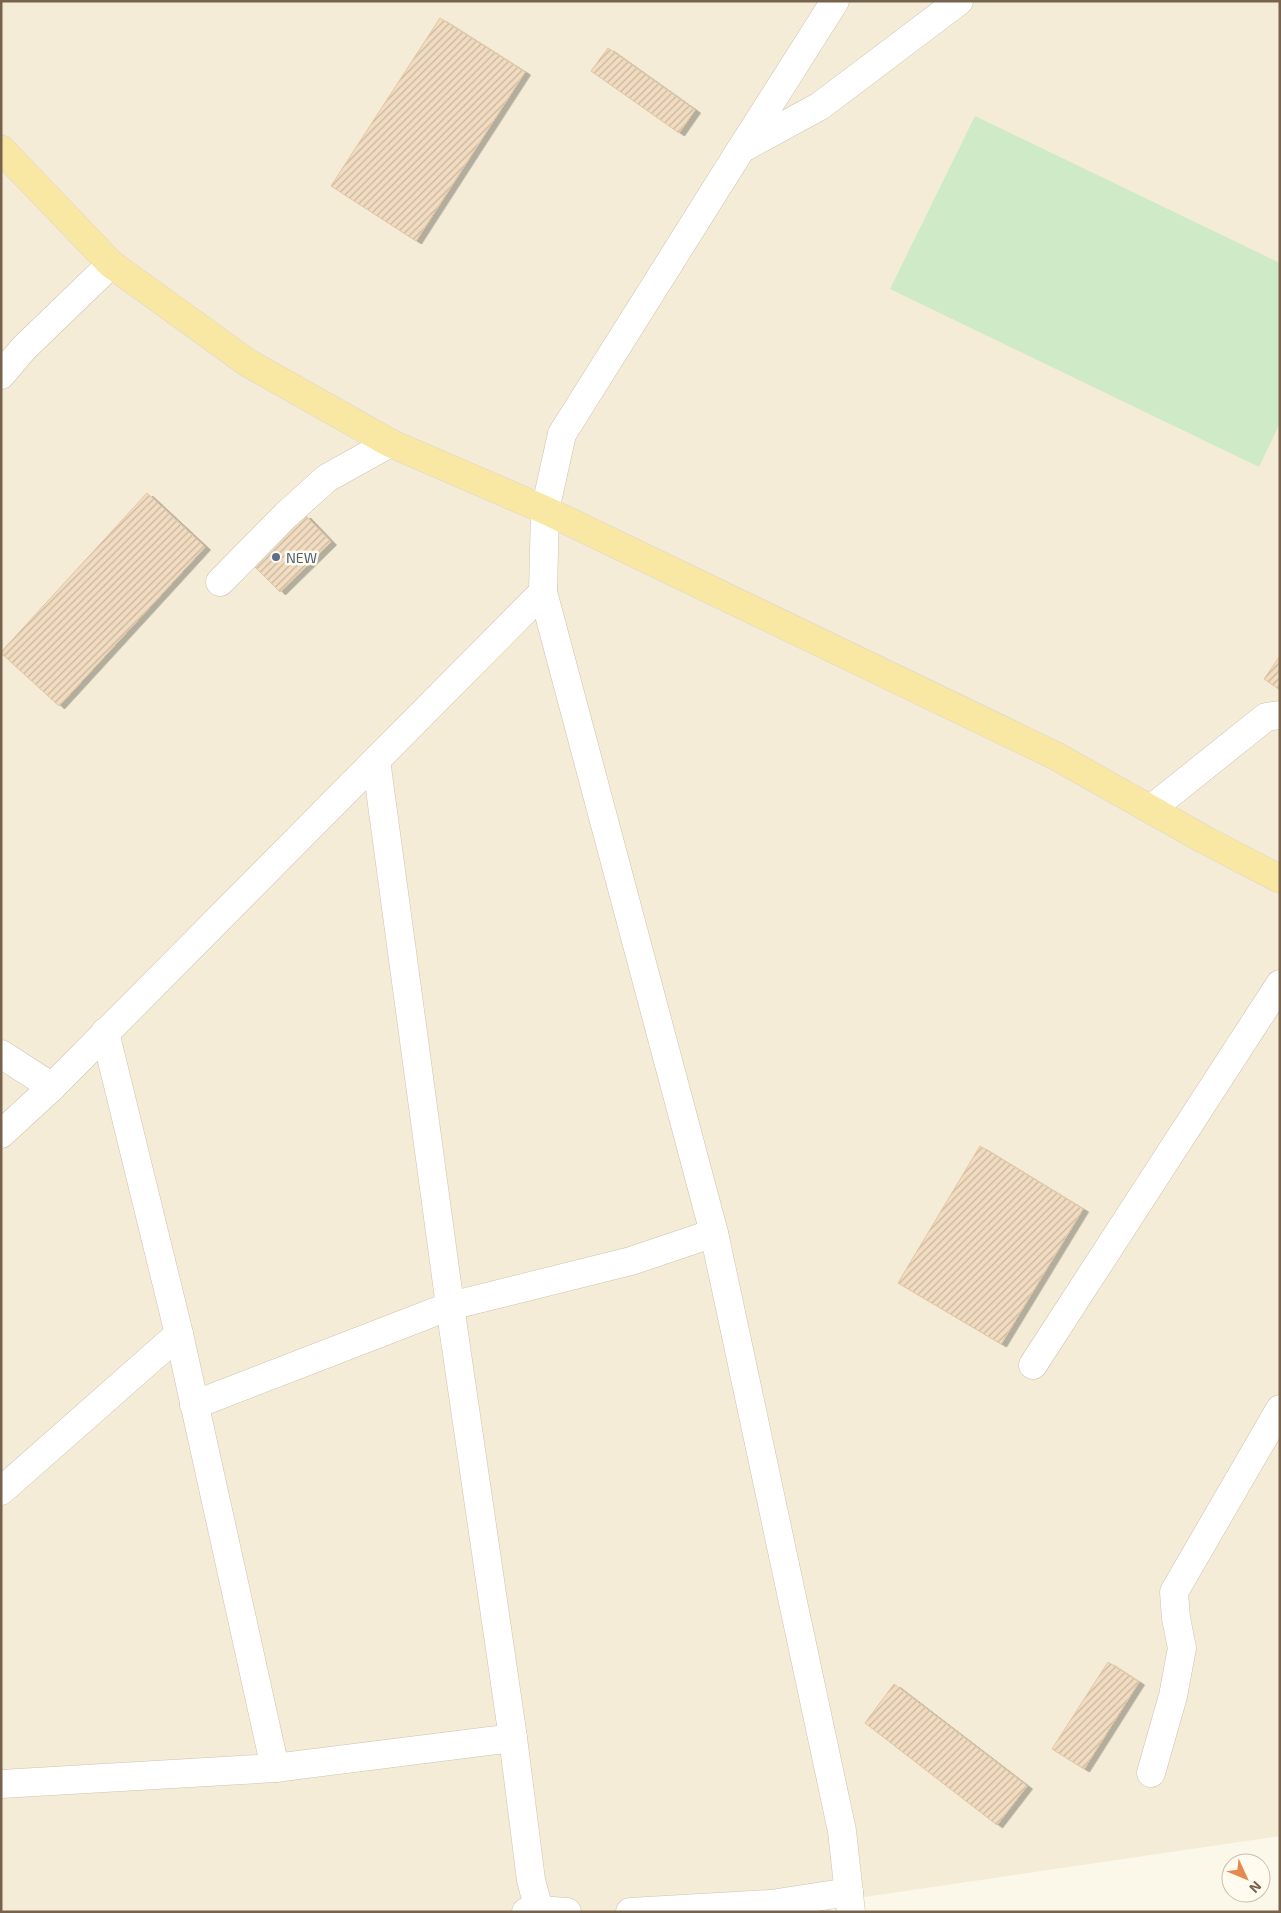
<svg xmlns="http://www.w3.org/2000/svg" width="1281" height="1913" font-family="'Exo 2',sans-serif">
<defs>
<pattern id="building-hatch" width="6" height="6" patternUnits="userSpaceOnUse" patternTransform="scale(1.25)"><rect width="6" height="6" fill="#f1dcc1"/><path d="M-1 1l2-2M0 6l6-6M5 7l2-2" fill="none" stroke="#c8b69f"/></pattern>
<filter id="shadow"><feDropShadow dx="5.5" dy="3" stdDeviation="0" flood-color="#0004"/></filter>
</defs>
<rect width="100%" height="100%" fill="#fcf8e9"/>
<polygon fill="#f4ecd7" points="1,1 1280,1 1280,1836 763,1912 1,1912"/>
<polygon fill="#cfeac7" points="975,116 1280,263 1280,423 1259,467 890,289"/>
<g fill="url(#building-hatch)" stroke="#e4c6a1" filter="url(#shadow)">
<polygon points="440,18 525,72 416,241 331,186"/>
<polygon points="608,48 695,110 679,133 591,71"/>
<polygon points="147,493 205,547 59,706 1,653 1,652"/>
<polygon points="305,515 331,542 280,592 253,565"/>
<polygon points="1280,656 1280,690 1264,679"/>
<polygon points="980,1146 1083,1209 1001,1344 898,1283"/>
<polygon points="1108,1662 1139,1682 1084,1769 1052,1749"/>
<polygon points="894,1684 1027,1786 997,1825 865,1723"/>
</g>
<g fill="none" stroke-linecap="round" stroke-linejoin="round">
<defs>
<g id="minor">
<polyline points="743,146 835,1"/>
<polyline points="1,375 24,348 111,264"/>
<polyline points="220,582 286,515 327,478 390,443"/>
<polyline points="376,760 450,1306 513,1738 531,1880 539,1910 526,1912"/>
<polyline points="1151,809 1266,717 1280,715"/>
<polyline points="105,1032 179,1334 275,1768"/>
<polyline points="1,1054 52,1087"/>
<polyline points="1,1134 52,1087 543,592"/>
<polyline points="1033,1365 1280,984"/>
<polyline points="194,1405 450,1306 631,1261 714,1233"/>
<polyline points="1,1491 179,1334"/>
<polyline points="1151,1773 1173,1696 1182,1648 1176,1618 1174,1592 1280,1409"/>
<polyline points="1,1784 275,1768 513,1738"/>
<polyline points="539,1910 567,1912"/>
<polyline points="630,1912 771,1904 849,1892"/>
<polyline points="851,1912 842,1831 714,1233 543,592 545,510 562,434 741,149 820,106 959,1"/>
</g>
<polyline id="major" points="1,149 111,264 248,363 390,443 545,510 1056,756 1205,840 1280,879"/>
</defs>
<use href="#minor" stroke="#cec2ae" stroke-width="29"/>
<use href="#major" stroke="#dcd6d0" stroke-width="29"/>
<use href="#minor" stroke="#fff" stroke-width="28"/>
<use href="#major" stroke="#f9e8a3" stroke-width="28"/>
</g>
<circle fill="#5c6f8a" stroke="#fffbef" stroke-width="2" cx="276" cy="557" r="5"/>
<g text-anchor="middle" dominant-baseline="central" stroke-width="5" stroke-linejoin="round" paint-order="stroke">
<g font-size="14" fill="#4e5e75" stroke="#fffbef" text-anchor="start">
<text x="286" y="557">NEW</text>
</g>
</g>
<rect width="1281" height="1913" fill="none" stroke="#77634c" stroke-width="5"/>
<g transform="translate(1246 1878) rotate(134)"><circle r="24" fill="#fffbef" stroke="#c9beae"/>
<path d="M0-4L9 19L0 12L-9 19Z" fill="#e48a51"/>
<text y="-8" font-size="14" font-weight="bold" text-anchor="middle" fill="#77634c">N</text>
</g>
</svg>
